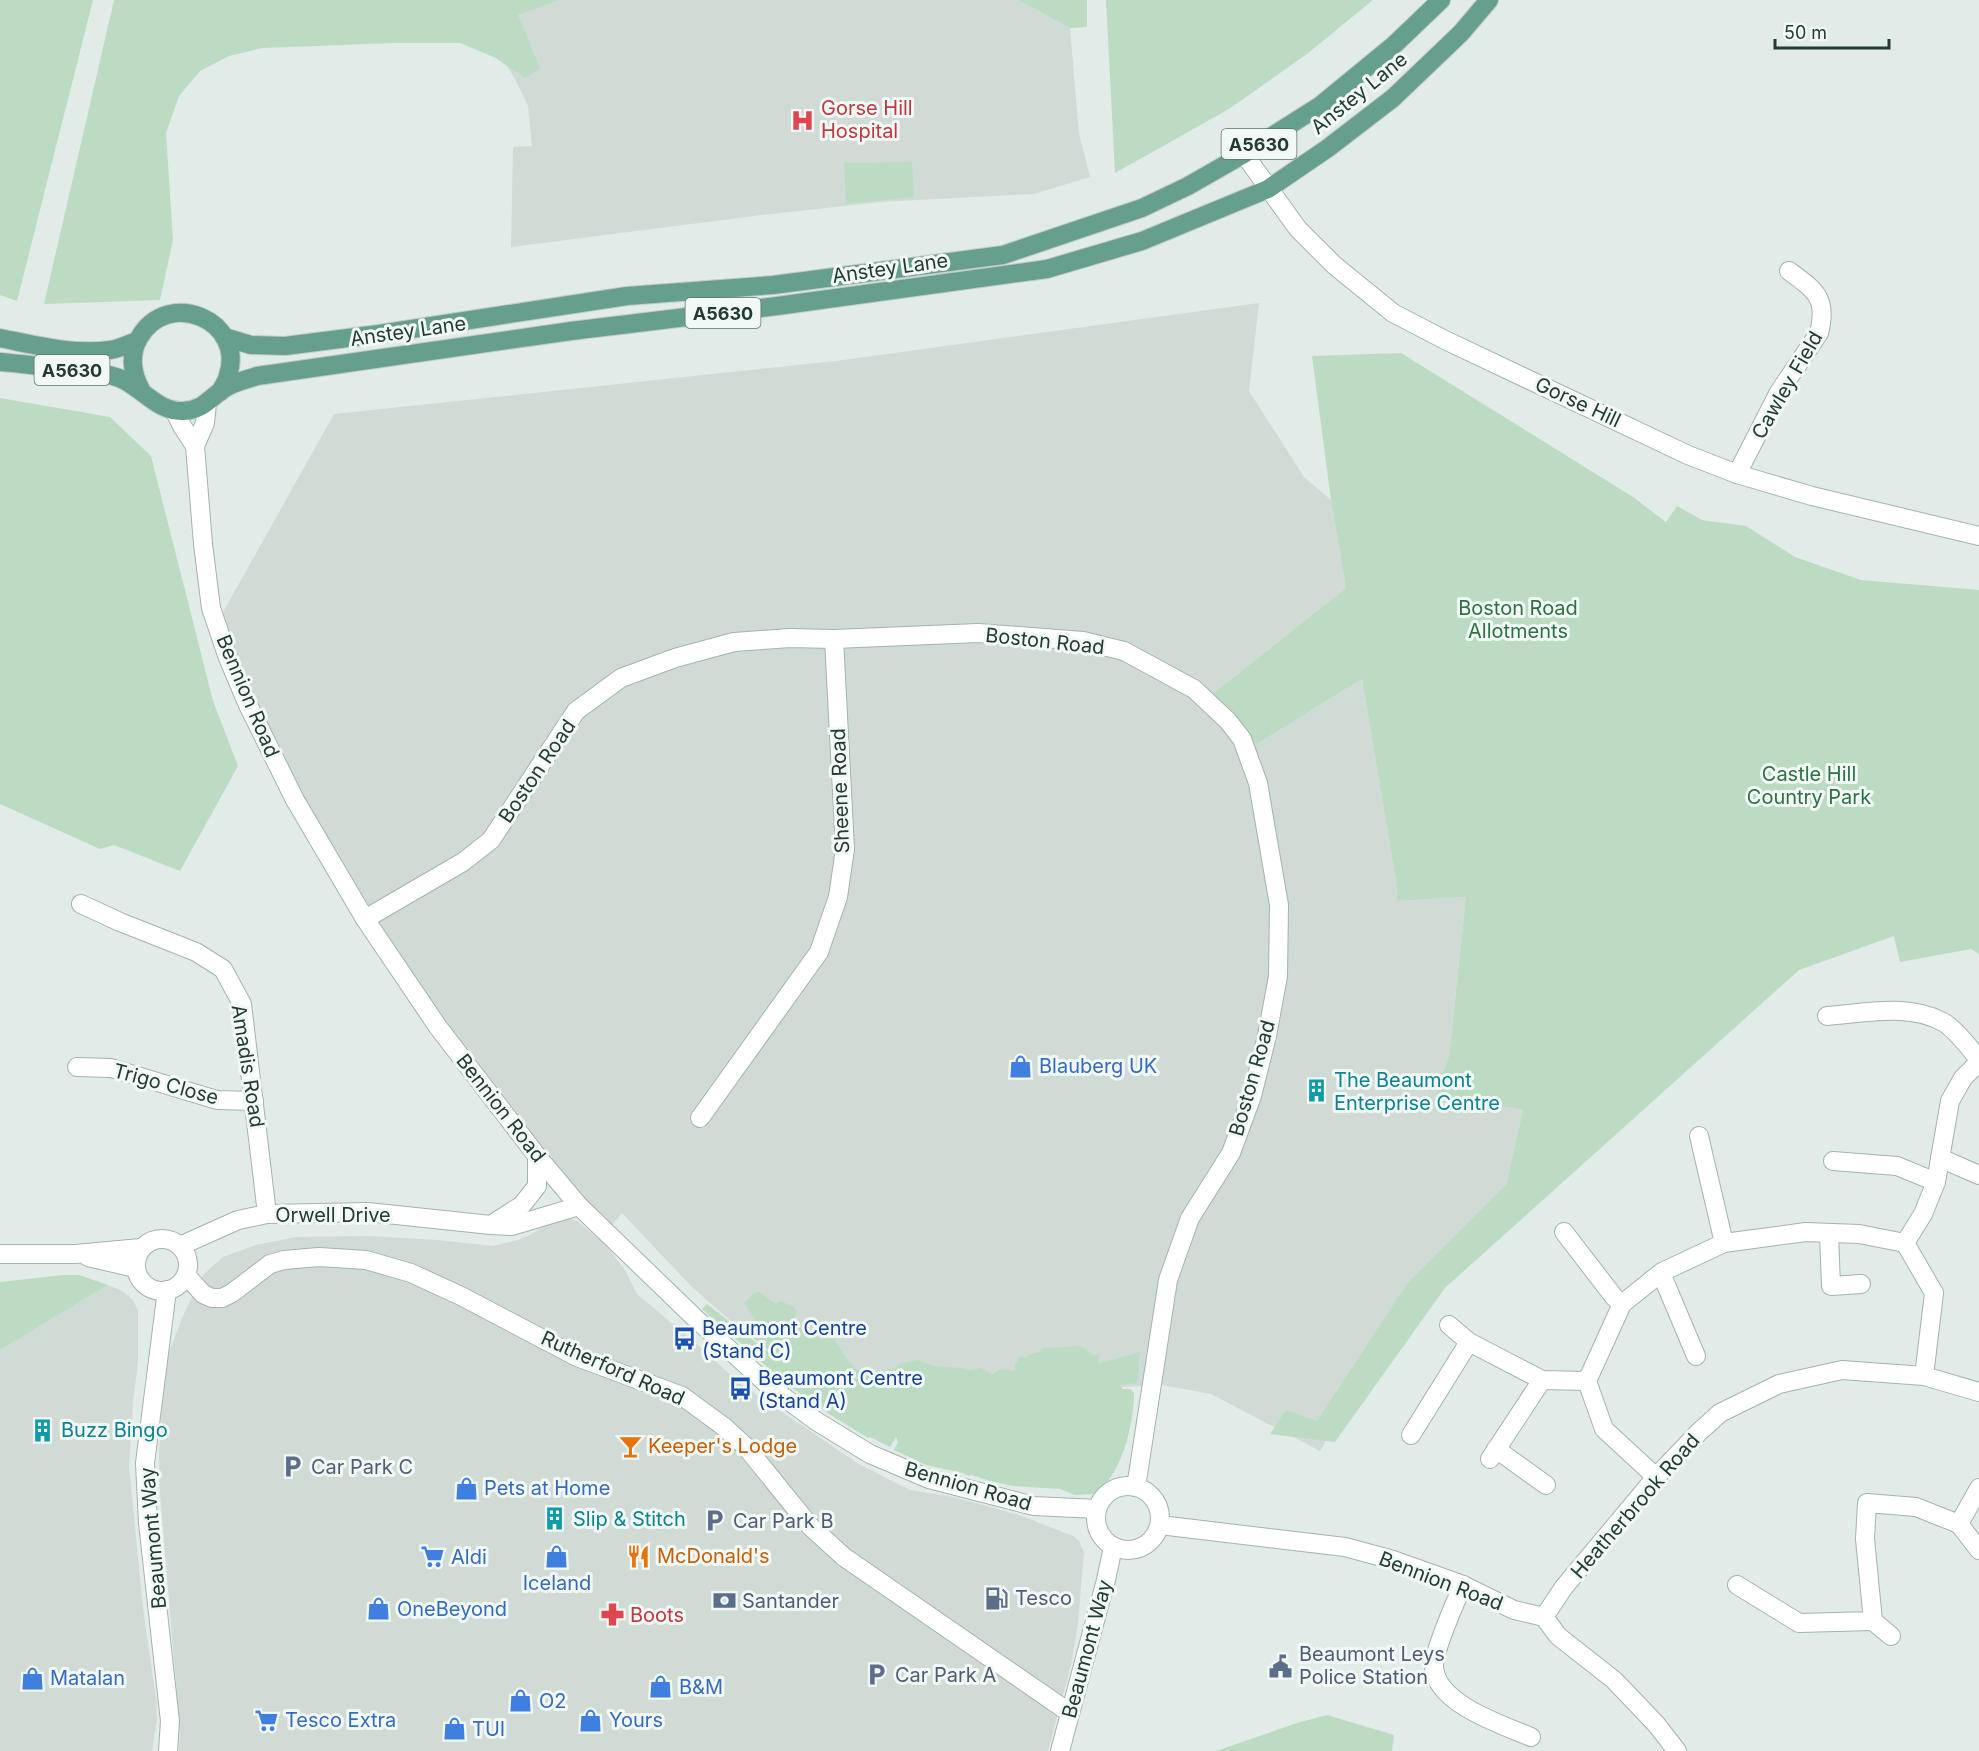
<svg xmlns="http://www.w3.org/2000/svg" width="1979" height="1751" font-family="Inter,sans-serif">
<rect width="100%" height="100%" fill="#e1ebe7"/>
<g fill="#d0dbd6">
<polygon points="559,0 1018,0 1070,28 1079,134 1090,177 1034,194 881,202 762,215 511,247 513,147 532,146 528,106 515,79 488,35 517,15"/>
<polygon points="1259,303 1249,391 1304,477 1331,500 1346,588 1211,695 1252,747 1362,679 1396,881 1397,901 1466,897 1449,1056 1435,1095 1523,1110 1506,1185 1338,1420 1320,1451 1211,1394 1162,1385 1022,1392 880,1416 854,1404 818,1383 774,1354 732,1322 692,1287 622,1213 605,1232 537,1156 330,861 217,623 334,414 836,361"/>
<polygon points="568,1218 577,1221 605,1244 625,1270 637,1294 698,1345 738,1382 857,1463 910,1490 954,1497 1019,1515 1073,1536 1079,1541 1084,1552 1078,1623 1071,1665 1048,1751 179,1751 180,1731 160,1493 159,1452 165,1363 182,1318 203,1275 223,1257 256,1245 296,1237 369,1236 438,1240 493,1246 518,1240 530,1235 548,1223"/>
<polygon points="108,1285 122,1291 133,1300 138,1311 138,1361 133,1403 129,1466 143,1608 156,1699 157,1720 152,1751 0,1751 0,1350"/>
</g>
<g fill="#bbdcc3">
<polygon points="0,0 93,0 17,301 0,295"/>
<polygon points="114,0 559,0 518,15 540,68 525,78 496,58 460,43 393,43 263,48 229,56 200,71 179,96 166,133 173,240 160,300 44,304"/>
<polygon points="1018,0 1087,0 1087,27 1070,28"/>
<polygon points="1106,0 1373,0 1307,54 1229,109 1115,173"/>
<polygon points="912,162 914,197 846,204 844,163"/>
<polygon points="1401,353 1633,497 1666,522 1677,506 1702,520 1746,526 1795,557 1861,580 1979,590 1979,954 1971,949 1900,962 1894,936 1799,970 1445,1288 1335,1442 1270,1434 1286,1410 1317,1421 1407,1284 1506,1185 1523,1110 1435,1095 1449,1056 1466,897 1397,901 1396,881 1362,679 1252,747 1211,695 1346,588 1331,500 1312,356"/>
<polygon points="0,398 110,417 151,456 213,701 238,766 180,871 114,845 100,849 0,804"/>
<polygon points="64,1275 79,1275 108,1285 0,1350 0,1282"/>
<path d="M759 1292 776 1304 781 1301 794 1307 797 1312 793 1322 797 1327 808 1329 821 1339H834C844 1353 851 1369 868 1376L895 1368 901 1363 912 1361 919 1360 933 1366 963 1368 968 1370 981 1368 992 1375 1000 1369 1015 1371V1365L1021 1356 1026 1358 1030 1354 1040 1352 1042 1348 1080 1346 1094 1355H1099L1098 1364 1140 1352 1137 1383 1119 1385 1123 1389H1130L1134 1393C1134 1423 1122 1477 1094 1494L1075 1495 1060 1489 1013 1486 994 1482 971 1475 969 1476 963 1473 926 1465 894 1450 898 1442 896 1437 890 1447 870 1437 868 1438 826 1412 784 1382 702 1309 707 1304 768 1352C764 1341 750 1340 744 1328L754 1325 756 1321 744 1303 754 1293Z"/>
<polygon points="1327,1715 1394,1735 1392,1751 1216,1751 1297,1723"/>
</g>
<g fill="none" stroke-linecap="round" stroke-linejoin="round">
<defs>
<g id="minor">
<polyline points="1244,154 1298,229 1334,265 1393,313 1445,340 1688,455 1737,474 1812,496 1979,536"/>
<path d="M1737 474 1779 392 1819 333C1828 298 1815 290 1789 271"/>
<polyline points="81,904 120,922 196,952 223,969 242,1004 267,1214"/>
<polyline points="365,919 463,862 491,840 576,711 621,678 675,658 734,642 790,638 834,639 978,633 1083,641 1124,651 1194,689 1228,721 1242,739 1258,783 1279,905 1278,976 1267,1036 1252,1096 1231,1153 1190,1218 1168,1280 1136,1487"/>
<path d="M1827 1016C1865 1013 1908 1003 1943 1022 1954 1028 1971 1049 1979 1060"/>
<polyline points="77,1067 111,1068 217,1100 254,1101"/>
<polyline points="700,1118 819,952 838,897 845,849 834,639"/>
<polyline points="1699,1136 1724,1243"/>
<polyline points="1940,1158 1979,1175"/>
<polyline points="1833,1161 1897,1166 1936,1182"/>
<polyline points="1564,1232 1614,1297 1622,1304"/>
<polyline points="1829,1233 1831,1286 1861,1284"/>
<polyline points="1905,1243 1923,1214 1936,1182 1950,1101 1963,1078 1979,1062"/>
<polyline points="1661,1273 1696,1356"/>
<polyline points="186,1275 203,1294 212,1298 222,1298 232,1293 270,1264 284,1260 319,1257 366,1260 411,1273 461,1296 577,1357 682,1396 723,1426 746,1447 810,1526 844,1557 1070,1713"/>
<polyline points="167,1290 145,1463 148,1523 170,1721 168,1751"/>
<polyline points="1449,1325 1469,1342 1542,1380 1587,1381"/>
<polyline points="1411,1435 1469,1342"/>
<polyline points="1496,1449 1546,1485"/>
<polyline points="1490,1459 1542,1380"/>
<polyline points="1656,1477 1604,1429 1587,1381 1622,1304 1662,1272 1724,1243 1806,1232 1859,1234 1905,1243 1934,1293 1924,1376"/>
<polyline points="1959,1524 1979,1550"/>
<path d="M1463 1585C1456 1600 1433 1653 1434 1667 1436 1704 1503 1725 1531 1737"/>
<polyline points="1737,1585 1799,1623 1873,1621 1865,1539 1867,1503 1916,1507 1959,1524 1979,1488"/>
<polyline points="1544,1617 1564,1587 1656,1477 1699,1432 1720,1413 1779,1384 1842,1370 1924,1376 1979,1392"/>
<polyline points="1873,1621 1891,1636"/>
<polyline points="1060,1751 1106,1580 1113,1547"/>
</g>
<g id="tertiary">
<polyline points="207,403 205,423 195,446 203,544 211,608 228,658 248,705 295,800 365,919 438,1027 537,1156 579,1206 695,1318 770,1387 816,1421 870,1454 929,1479 1034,1506 1097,1509"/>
<polyline points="174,410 182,426 195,446"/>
<polyline points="491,1225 522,1205 537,1186 537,1156"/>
<circle cx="162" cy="1265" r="26"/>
<polyline points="180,1246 238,1220 267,1214 368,1212 491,1225 512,1226 579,1206"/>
<polyline points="0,1254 75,1254 141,1248"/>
<polyline points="88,1257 135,1268"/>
<circle cx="1128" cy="1518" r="32"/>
<polyline points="1160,1525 1345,1547 1393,1560 1463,1585 1514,1610 1544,1617 1558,1636 1614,1680 1656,1724 1677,1751"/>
</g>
<g id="primary">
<polyline points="224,337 251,345 285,346 379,334 627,296 773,285 1003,255 1142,208 1188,186 1244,154 1321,105 1394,45 1441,0"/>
<path d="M0 338C34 345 74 355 110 350 119 349 128 344 137 341"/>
<path d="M0 362C23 364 46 367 69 369 85 371 103 372 119 378 142 387 157 412 183 411 207 410 212 393 231 385 239 381 249 379 257 376L571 331 777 306 1047 269 1142 241 1268 189 1328 148 1393 98 1461 33 1489 0"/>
<path d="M141 390C132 373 129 355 139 338 168 287 246 321 228 375 227 381 223 386 220 392"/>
</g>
</defs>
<use href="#minor" stroke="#a4b3ae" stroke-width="20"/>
<use href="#tertiary" stroke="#a4b3ae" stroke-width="20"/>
<use href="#primary" stroke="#c1c8c6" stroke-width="20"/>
<use href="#minor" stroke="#fff" stroke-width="18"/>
<use href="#tertiary" stroke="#fff" stroke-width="18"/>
<use href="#primary" stroke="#679f8f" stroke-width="18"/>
</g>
<defs>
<symbol id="hospital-bare" viewBox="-9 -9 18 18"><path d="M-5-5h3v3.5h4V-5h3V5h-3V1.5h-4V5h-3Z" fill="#e0444e" stroke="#f2f8f5" stroke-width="2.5" paint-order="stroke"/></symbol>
<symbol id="shop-bare" viewBox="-9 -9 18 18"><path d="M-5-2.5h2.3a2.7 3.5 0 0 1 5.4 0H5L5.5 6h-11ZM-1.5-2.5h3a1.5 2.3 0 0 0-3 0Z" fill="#3f7fe0" stroke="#f2f8f5" stroke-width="2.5" paint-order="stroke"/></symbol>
<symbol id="building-bare" viewBox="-9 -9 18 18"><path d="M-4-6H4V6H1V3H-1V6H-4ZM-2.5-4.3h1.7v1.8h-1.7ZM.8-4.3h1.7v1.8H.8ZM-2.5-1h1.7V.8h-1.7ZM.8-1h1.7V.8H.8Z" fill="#0f9aa8" stroke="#f2f8f5" stroke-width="2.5" paint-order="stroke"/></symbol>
<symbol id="bus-bare" viewBox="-9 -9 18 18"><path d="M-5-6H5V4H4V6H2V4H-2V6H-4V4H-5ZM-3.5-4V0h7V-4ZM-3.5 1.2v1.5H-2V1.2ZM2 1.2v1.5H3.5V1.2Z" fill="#1a4fb4" stroke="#f2f8f5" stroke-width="2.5" paint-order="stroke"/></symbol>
<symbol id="bar-bare" viewBox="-9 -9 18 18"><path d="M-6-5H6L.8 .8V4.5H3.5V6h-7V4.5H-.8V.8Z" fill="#e8710a" stroke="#f2f8f5" stroke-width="2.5" paint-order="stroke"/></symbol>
<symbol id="parking-bare" viewBox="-9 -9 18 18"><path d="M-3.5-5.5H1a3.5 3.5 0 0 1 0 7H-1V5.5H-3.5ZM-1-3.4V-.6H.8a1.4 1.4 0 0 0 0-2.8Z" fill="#5c6f8a" stroke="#f2f8f5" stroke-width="2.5" paint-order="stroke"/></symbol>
<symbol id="restaurant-bare" viewBox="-9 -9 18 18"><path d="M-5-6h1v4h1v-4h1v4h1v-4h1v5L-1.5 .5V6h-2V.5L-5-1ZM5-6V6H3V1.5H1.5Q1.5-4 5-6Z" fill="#e8710a" stroke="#f2f8f5" stroke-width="2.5" paint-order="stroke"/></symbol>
<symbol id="supermarket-bare" viewBox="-9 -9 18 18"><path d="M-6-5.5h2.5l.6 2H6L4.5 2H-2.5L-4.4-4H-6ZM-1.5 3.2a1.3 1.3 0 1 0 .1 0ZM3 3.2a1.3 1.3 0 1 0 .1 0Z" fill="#3f7fe0" stroke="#f2f8f5" stroke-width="2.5" paint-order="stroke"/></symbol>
<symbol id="fuel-bare" viewBox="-9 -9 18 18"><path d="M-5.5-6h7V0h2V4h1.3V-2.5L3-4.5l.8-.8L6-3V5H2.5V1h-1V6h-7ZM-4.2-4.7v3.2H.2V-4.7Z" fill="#5c6f8a" stroke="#f2f8f5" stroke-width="2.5" paint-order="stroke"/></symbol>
<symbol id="bank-bare" viewBox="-9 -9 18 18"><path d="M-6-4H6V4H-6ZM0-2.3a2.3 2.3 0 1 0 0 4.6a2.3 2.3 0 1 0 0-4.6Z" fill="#5c6f8a" stroke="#f2f8f5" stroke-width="2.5" paint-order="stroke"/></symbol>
<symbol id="pharmacy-bare" viewBox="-9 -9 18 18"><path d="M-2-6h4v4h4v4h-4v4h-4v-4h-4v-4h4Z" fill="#e0444e" stroke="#f2f8f5" stroke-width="2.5" paint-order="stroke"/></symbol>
<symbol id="civic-bare" viewBox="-9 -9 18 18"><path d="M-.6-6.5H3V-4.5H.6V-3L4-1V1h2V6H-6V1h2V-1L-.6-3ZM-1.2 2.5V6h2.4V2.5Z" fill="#5c6f8a" stroke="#f2f8f5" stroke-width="2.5" paint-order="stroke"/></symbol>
</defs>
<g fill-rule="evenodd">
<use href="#hospital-bare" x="786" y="104" width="33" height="33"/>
<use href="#shop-bare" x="1004" y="1050" width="33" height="33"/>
<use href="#building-bare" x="1300" y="1074" width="33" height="33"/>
<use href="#bus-bare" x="668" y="1322" width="33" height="33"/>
<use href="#bus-bare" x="724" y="1372" width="33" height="33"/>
<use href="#building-bare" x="26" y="1414" width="33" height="33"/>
<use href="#bar-bare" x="614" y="1430" width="33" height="33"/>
<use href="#parking-bare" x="276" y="1450" width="33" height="33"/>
<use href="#shop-bare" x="450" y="1472" width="33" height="33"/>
<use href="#building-bare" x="538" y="1502" width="33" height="33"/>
<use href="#parking-bare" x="698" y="1504" width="33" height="33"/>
<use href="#shop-bare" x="540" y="1540" width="33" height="33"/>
<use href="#restaurant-bare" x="622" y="1540" width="33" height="33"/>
<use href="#supermarket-bare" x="416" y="1540" width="33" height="33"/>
<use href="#fuel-bare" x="980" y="1582" width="33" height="33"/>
<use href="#bank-bare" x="708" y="1584" width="33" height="33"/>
<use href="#shop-bare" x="362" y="1592" width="33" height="33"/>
<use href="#pharmacy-bare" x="596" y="1598" width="33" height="33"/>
<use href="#civic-bare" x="1264" y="1650" width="33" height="33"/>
<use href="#parking-bare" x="860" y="1658" width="33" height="33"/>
<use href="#shop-bare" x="16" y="1662" width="33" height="33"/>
<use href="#shop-bare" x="644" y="1670" width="33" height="33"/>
<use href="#shop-bare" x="504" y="1684" width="33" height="33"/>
<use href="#supermarket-bare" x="250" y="1704" width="33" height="33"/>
<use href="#shop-bare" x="574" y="1704" width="33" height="33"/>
<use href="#shop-bare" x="438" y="1712" width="33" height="33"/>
</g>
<g text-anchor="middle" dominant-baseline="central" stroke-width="6" stroke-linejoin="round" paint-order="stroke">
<g fill="#f2f8f5" stroke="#60746e" stroke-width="1.5">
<rect x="1221.5" y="129" width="75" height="30" rx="4.5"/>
<rect x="685.5" y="298" width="75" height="30" rx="4.5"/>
<rect x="34.5" y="355" width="75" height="30" rx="4.5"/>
</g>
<g font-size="18" font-weight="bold" fill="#223c34">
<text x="1259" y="144">A5630</text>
<text x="723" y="313">A5630</text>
<text x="72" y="370">A5630</text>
</g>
<g font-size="20" fill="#223c34" stroke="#f2f8f5">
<text transform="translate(1359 93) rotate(-39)">Anstey Lane</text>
<text transform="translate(890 268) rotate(-8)">Anstey Lane</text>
<text transform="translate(408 331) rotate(-8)">Anstey Lane</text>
<text transform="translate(1787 385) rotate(-60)">Cawley Field</text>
<text transform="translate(1578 402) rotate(25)">Gorse Hill</text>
<text transform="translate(1045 641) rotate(6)">Boston Road</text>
<text transform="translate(248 696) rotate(67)">Bennion Road</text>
<text transform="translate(537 771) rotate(-56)">Boston Road</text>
<text transform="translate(840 791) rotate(-92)">Sheene Road</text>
<text transform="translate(248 1066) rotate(81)">Amadis Road</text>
<text transform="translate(1252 1078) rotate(-74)">Boston Road</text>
<text transform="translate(166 1084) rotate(15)">Trigo Close</text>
<text transform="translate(501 1108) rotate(52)">Bennion Road</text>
<text x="333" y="1215">Orwell Drive</text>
<text transform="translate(613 1368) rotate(24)">Rutherford Road</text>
<text transform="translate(968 1486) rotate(16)">Bennion Road</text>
<text transform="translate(1635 1506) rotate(-49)">Heatherbrook Road</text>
<text transform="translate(153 1538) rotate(-95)">Beaumont Way</text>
<text transform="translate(1441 1581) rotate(21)">Bennion Road</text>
<text transform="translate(1087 1649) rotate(-75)">Beaumont Way</text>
</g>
<g font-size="20" fill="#be3a42" stroke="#f2f8f5" text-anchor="start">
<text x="821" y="108">Gorse Hill<tspan x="821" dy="23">Hospital</tspan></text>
<text x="630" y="1615">Boots</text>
</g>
<g font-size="20" fill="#2e7145" stroke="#f2f8f5">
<text x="1518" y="608">Boston Road<tspan x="1518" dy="23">Allotments</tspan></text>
<text x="1809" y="774">Castle Hill<tspan x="1809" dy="23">Country Park</tspan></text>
</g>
<g font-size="20" fill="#366cbe" stroke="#f2f8f5" text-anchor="start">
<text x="1039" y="1066">Blauberg UK</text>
<text x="484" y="1488">Pets at Home</text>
<text x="451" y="1557">Aldi</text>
<text x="557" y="1583" text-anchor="middle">Iceland</text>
<text x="397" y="1609">OneBeyond</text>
<text x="50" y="1678">Matalan</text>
<text x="679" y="1687">B&amp;M</text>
<text x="539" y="1701">O2</text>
<text x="285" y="1720">Tesco Extra</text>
<text x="609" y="1720">Yours</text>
<text x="472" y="1729">TUI</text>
</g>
<g font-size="20" fill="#0d838f" stroke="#f2f8f5" text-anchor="start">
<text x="1334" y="1080">The Beaumont<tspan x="1334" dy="23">Enterprise Centre</tspan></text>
<text x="61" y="1430">Buzz Bingo</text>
<text x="573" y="1519">Slip &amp; Stitch</text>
</g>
<g font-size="20" fill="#164399" stroke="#f2f8f5" text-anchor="start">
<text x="702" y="1328">Beaumont Centre<tspan x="702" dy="23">(Stand C)</tspan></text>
<text x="758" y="1378">Beaumont Centre<tspan x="758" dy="23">(Stand A)</tspan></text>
</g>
<g font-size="20" fill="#c56008" stroke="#f2f8f5" text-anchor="start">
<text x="648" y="1446">Keeper's Lodge</text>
<text x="657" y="1556">McDonald's</text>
</g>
<g font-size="20" fill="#4e5e75" stroke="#f2f8f5" text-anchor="start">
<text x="311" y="1467">Car Park C</text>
<text x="733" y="1521">Car Park B</text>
<text x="1015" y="1598">Tesco</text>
<text x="742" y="1601">Santander</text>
<text x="1299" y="1654">Beaumont Leys<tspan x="1299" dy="23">Police Station</tspan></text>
<text x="895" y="1675">Car Park A</text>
</g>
</g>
<path d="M1775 39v9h114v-9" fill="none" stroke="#223c34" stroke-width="3"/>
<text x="1784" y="39" font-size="18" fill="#223c34" stroke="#f2f8f5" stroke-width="4.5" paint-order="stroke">50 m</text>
</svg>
